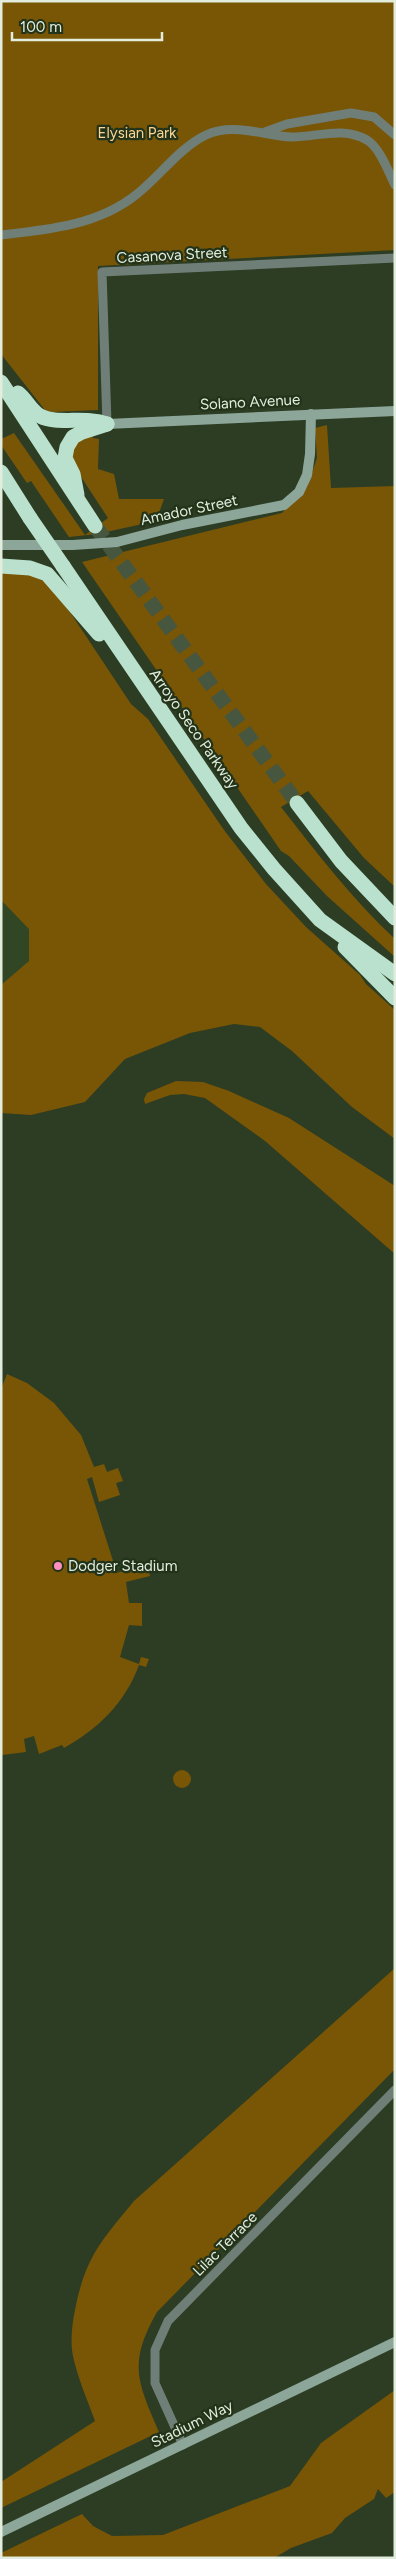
<svg xmlns="http://www.w3.org/2000/svg" width="396" height="2559" font-family="Figtree,sans-serif">
<rect width="100%" height="100%" fill="#2c3d23"/>
<polygon fill="#314625" points="1,846 99,945 1,1043"/>
<g fill="#795506">
<polygon points="1,1 395,1 395,250 98,266 98,410 52,412 45,410 1,354"/>
<path d="M327 425 331 488 395 486V887L364 858 308 791 281 807C317 853 352 899 395 939V957L327 896 289 856 281 851 82 562 282 513 307 487 317 458 315 428Z"/>
<polygon points="14,433 85,535 108,518 70,460 72,446 92,433 93,438 99,439 98,469 114,474 119,499 164,499 156,521 97,534 69,537 31,481 27,483 1,445 1,439"/>
<polygon points="1,568 40,576 56,591 131,704 148,719 224,830 266,884 306,927 360,975 366,984 395,1010 395,1139 352,1107 292,1051 260,1027 234,1024 190,1033 125,1059 85,1102 31,1115 1,1113 1,985 29,961 29,929 1,900"/>
<polygon points="176,1081 203,1082 229,1091 289,1118 395,1186 395,1254 265,1141 205,1098 184,1094 170,1095 145,1104 144,1099 147,1093"/>
<path d="M7 1374 27 1383 54 1403 81 1435 94 1467 104 1464 107 1472 118 1468 123 1481 116 1483 120 1495 99 1502 92 1477 87 1479 115 1567 109 1569 115 1568 116 1573 147 1564 150 1576 126 1582 129 1603H142V1626L129 1625 120 1657 139 1664 141 1657 149 1659 146 1667 139 1665C125 1703 98 1729 64 1748L62 1745 39 1754 34 1736 24 1739 26 1752 2 1755 1 1389Z"/>
<circle cx="182" cy="1779" r="9"/>
<path d="M395 1968V2069L157 2312C128 2363 137 2381 159 2432L1 2508V2482L95 2421C87 2399 78 2379 73 2356 70 2342 72 2324 75 2310 85 2258 101 2241 134 2201Z"/>
<polygon points="395,2390 395,2492 386,2498 378,2489 374,2499 345,2518 332,2533 291,2548 274,2558 1,2558 1,2553 82,2514 93,2526 112,2536 163,2535 290,2486 321,2443"/>
</g>
<g fill="none" stroke-linecap="round" stroke-linejoin="round">
<polyline stroke="#47573f" stroke-width="15" stroke-dasharray="15 8" stroke-linecap="butt" points="95,526 297,803"/>
<g stroke="#6f7f77" stroke-width="9">
<polyline points="265,132 287,124 351,113 374,117 395,135"/>
<path d="M1 235C48 230 99 225 137 194 160 176 179 148 206 135 234 122 264 136 292 137 318 137 343 126 367 140 380 148 388 171 395 185"/>
<polyline points="107,424 102,272 395,258"/>
<polyline points="183,2445 155,2383 155,2350 168,2321 395,2090"/>
</g>
<g stroke="#8da69a" stroke-width="10">
<polyline points="107,424 395,411"/>
<polyline points="1,545 73,545 117,542 182,525 284,505 299,492 307,475 310,454 311,414"/>
<polyline points="1,2532 395,2342"/>
</g>
<g stroke="#b9e1cd" stroke-width="15">
<polyline points="1,382 95,526"/>
<path d="M18 393C26 399 30 410 40 416 57 425 85 416 107 424"/>
<polyline points="1,472 30,518"/>
<polyline points="77,495 73,474 65,458 67,447 73,437 82,432 107,424"/>
<polyline points="1,566 30,568 47,574 99,634"/>
<polyline points="63,566 241,828 274,869 320,920 395,974"/>
<polyline points="297,803 341,861 395,918"/>
<polyline points="345,947 395,998"/>
</g>
<polyline stroke="#b9e1cd" stroke-width="15" points="30,518 63,566"/>
</g>
<circle fill="#fe8ebc" stroke="#223319" stroke-width="2" cx="58" cy="1566" r="5"/>
<g text-anchor="middle" dominant-baseline="central" stroke-width="4.5" stroke-linejoin="round" paint-order="stroke">
<g font-size="15" fill="#fcd595" stroke="#223319">
<text x="137" y="133">Elysian Park</text>
</g>
<g font-size="15" fill="#e2eddd" stroke="#223319">
<text transform="translate(172 255) rotate(-3)">Casanova Street</text>
<text transform="translate(250 402) rotate(-3)">Solano Avenue</text>
<text transform="translate(189 510) rotate(-12)">Amador Street</text>
<text transform="translate(194 729) rotate(55)">Arroyo Seco Parkway</text>
<text transform="translate(225 2244) rotate(-45)">Lilac Terrace</text>
<text transform="translate(192 2424) rotate(-26)">Stadium Way</text>
</g>
<g font-size="15" fill="#e2eddd" stroke="#223319" text-anchor="start">
<text x="68" y="1566">Dodger Stadium</text>
</g>
</g>
<rect width="396" height="2559" fill="none" stroke="#e2eddd" stroke-width="5"/>
<path d="M12 32v8h150v-8" fill="none" stroke="#e2eddd" stroke-width="2.5"/>
<text x="20" y="32" font-size="15" fill="#e2eddd" stroke="#223319" stroke-width="4" paint-order="stroke">100 m</text>
</svg>
